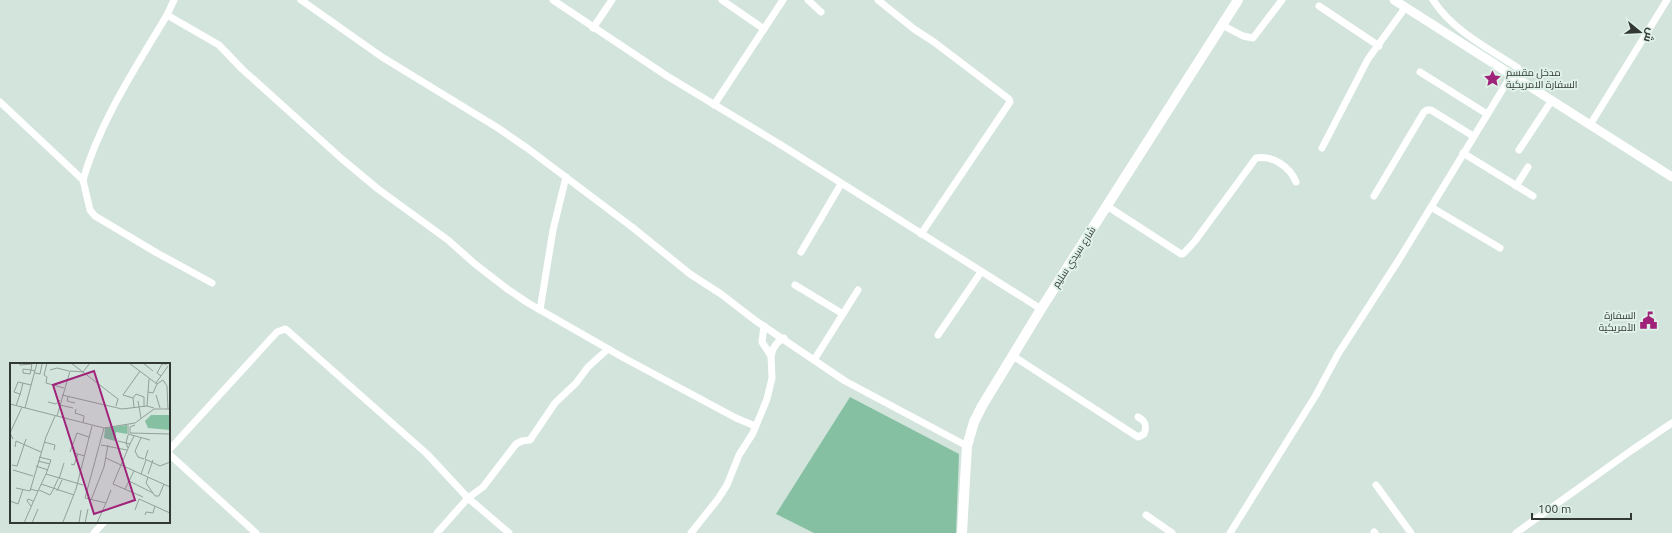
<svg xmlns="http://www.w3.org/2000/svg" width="1672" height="533" font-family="Ubuntu,Cairo,sans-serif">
<rect width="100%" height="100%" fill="#d2e4db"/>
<polygon fill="#85c0a3" points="850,397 959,454 956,533 814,533 776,514"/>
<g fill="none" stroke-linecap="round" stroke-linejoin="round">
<g stroke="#fff" stroke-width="7">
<polyline points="301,0 382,57 498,128 527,148 632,227 690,274 721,294 756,321 845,381 967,446"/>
<polyline points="553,0 667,76 781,145 1041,309"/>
<polyline points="722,0 764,29"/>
<polyline points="808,0 821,12"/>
<polyline points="878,0 914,29 934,42 1009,99 1010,102 921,234"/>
<path d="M1433 0C1453 31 1488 48 1518 68L1520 72 1518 78"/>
<polyline points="1319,6 1379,46"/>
<polyline points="167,15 219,45 242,69 342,159 378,189 448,240 475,264 506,288 528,303 624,358 736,418 755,426"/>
<polyline points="1222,25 1243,36 1253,38 1282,0"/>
<polyline points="593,28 612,0"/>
<polyline points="1420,72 1487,114"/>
<path d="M0 102 83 180C100 121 136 67 167 15L174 0"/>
<polyline points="714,105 783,0"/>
<polyline points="1590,125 1667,0"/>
<polyline points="1322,148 1368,59 1405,8"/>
<polyline points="1519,150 1552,100"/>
<polyline points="1463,153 1533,196"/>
<polyline points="83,180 90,210 95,216 157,253 212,283"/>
<polyline points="1516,186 1528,167"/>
<polyline points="1374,196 1424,112 1427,110 1431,110 1473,136"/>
<path d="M1107 206 1181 254H1183L1195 241 1256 158C1273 155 1290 167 1296 182"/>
<polyline points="1431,207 1500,248"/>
<polyline points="801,252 841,184"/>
<polyline points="795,285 843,314"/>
<polyline points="540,310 553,230 566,177"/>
<polyline points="764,326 762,342 771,356"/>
<polyline points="938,335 981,272"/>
<path d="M1013 356 1138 437 1144 434C1147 426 1146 421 1138 417"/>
<polyline points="814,360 858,290"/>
<polyline points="169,450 277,332 285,329 288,331 427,454 468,498 437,533"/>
<polyline points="169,454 256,533"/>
<polyline points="1376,485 1411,533"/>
<polyline points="1146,515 1172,533"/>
<polyline points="1374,532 1375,533"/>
<polyline points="94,533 104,522"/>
<polyline points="509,533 468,498 483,487 516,444 522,441 530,440 555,403 576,383 588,367 608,349"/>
<polyline points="691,533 718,499 727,485 739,455 753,433 767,399 772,378 771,356 773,349 777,343 784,338"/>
<polyline points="1230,533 1316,395 1338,354 1400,258 1512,74"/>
<polyline points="1516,533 1632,450 1672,423"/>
</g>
<polyline stroke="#fff" stroke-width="9" points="1394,0 1672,177"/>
<polyline stroke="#fff" stroke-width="10" points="962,533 967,446 974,422 982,406 1041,309 1238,0"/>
</g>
<defs>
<symbol id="sight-bare" viewBox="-9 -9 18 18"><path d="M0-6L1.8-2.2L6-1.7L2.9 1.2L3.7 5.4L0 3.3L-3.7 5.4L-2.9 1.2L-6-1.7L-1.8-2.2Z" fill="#9f2379" stroke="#dff1e8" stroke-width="2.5" paint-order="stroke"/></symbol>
<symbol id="civic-bare" viewBox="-9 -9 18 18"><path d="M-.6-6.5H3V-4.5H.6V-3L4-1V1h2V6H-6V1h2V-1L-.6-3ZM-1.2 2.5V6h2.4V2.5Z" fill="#9f2379" stroke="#dff1e8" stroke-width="2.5" paint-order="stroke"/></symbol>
</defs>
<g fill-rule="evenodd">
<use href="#sight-bare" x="1480" y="66" width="25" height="25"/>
<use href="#civic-bare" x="1636" y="308" width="25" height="25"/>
</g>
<g text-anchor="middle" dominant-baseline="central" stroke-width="4" stroke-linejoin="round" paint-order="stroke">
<g font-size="10" fill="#323935" stroke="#dff1e8" text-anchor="start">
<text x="1506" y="72">مدخل مقسم<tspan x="1506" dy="12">السفارة الامريكية</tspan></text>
<text x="1636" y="315" text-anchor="end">السفارة<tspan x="1636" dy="12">الأمريكية</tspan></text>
</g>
<g font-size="10" fill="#323935" stroke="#dff1e8">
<text transform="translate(1074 257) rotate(-57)">شارع سيدي سليم</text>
</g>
</g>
<g transform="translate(10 363)">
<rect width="160" height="160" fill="#d2e4db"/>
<path d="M141 52H160V67L138 65 135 58ZM117 62V71L106 69 105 78 94 75 95 65Z" fill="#85c0a3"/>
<path fill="none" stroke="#92a099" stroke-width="1" d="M9 0 10 2 22 1M22 0 21 7 20 11 13 10V6L21 7 25 8M37 0 34 12 37 14 36 20 54 25M61 0 73 9 80 0M119 0 147 21 153 17 157 23 158 46M133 0 143 8M40 7 47 5 59 8M25 10 30 11 32 1M151 13 147 10 152 1H157M146 20 158 3M138 29 143 30 147 21M10 32 13 20M52 32 112 46 137 43 144 45M146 32 150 45M58 34 57 38 65 40M123 35 126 31 134 34V44M128 38 131 55M38 39 46 41 50 37M0 41 94 65 125 60 144 46H160M50 42 63 45M6 43 10 31 4 29 8 19 21 22M137 43 139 16M124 44 123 35 113 32 130 8M15 45 27 0M66 46 65 50 74 53 73 60M47 53 60 8 73 9 104 33 108 36 106 43M118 62V71L140 77M125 62 120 64V70L160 71M118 72 116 80 120 81 124 73M131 75 125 88 128 94 134 96M3 76 0 70 12 44M108 78 116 80 118 85M34 79 45 82 44 87M91 82 117 87M5 84 6 78 31 89M65 87 64 90 75 93M138 87 135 96 150 103 160 99M60 89 67 70 79 74M29 94 41 97 36 111M96 95 111 102 120 81M28 98 40 101M61 101 64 102 68 91M2 102 7 103 16 76M26 103 38 107M3 107 23 113M131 111 136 97M138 111 143 97M138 114 136 120 145 133H149L154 121M49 116 54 100M119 118 143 130M31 121 64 132M6 125 20 128 36 74 45 53M20 126 28 128 36 111 73 122M115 126 124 108M29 127 40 132 43 127M43 127 48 116M47 128 52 117M133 134 103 121 111 102 160 124M81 137 94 104 98 82M0 138 8 141 13 126M96 140 101 127M21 143 17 138 18 136 23 138M125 147 129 136 160 150M135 152 136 149 143 150 145 143M53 159 66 126 82 63M14 160 28 128M22 160 28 146M69 160 71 147M75 160 78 146M87 160 96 140 75 135 94 65"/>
<path fill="#9f2379" fill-opacity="0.15" stroke="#9f2379" stroke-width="2" d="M84 8 125 137 84 151 43 22Z"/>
<rect width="160" height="160" fill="none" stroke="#323935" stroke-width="2"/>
</g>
<g transform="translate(1640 32) rotate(108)" stroke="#dff1e8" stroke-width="3" paint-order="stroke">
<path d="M0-3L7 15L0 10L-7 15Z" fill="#323935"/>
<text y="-6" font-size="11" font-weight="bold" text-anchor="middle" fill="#323935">ش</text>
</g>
<path d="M1532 513v6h99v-6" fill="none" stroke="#323935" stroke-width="2"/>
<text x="1538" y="513" font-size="12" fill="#323935" stroke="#dff1e8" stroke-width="3" paint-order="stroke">100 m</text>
</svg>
